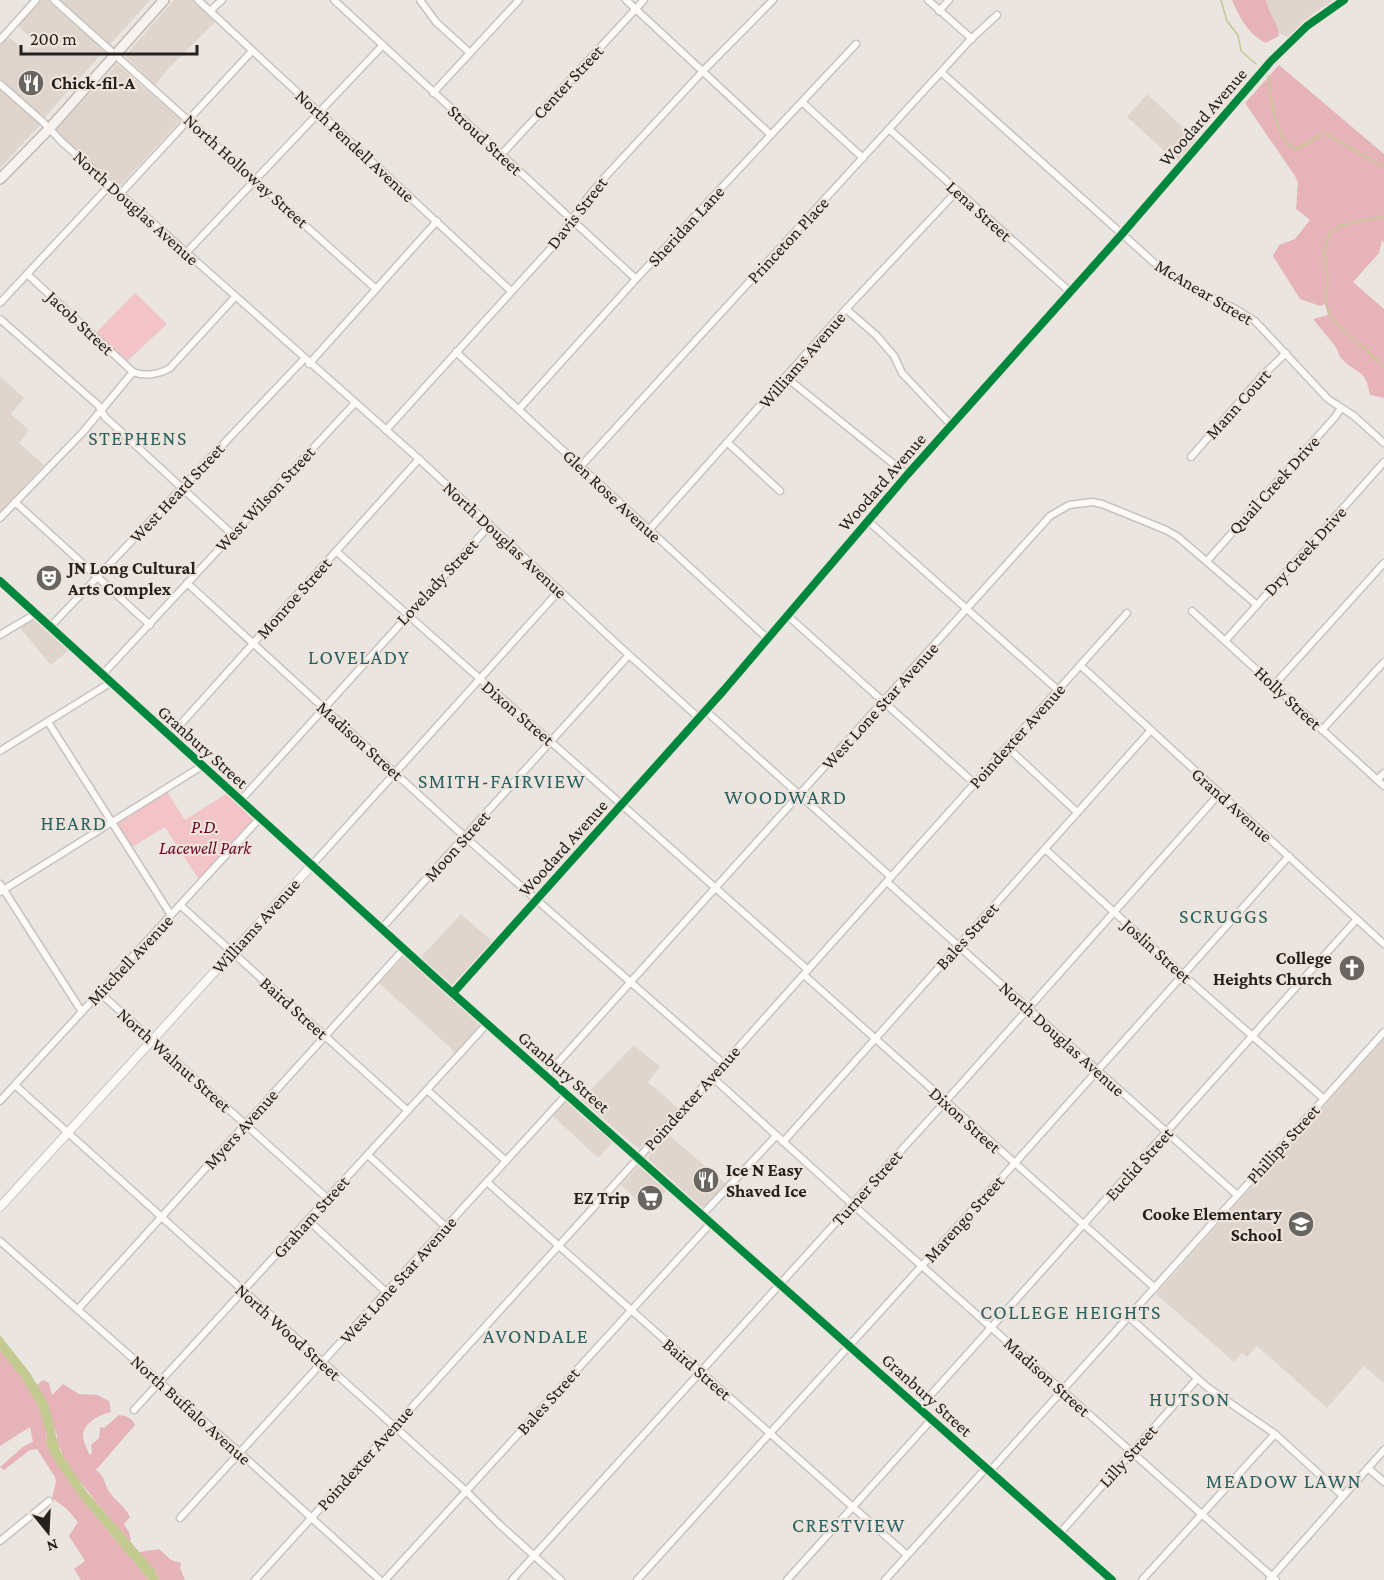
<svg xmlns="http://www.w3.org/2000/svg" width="1384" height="1580" font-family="'Crimson Pro',serif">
<rect width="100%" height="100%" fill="#eae5e0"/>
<g fill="#e0d5cd">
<polygon points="40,0 150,0 45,117 0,79 0,44 7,36 27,52 36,42 17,25"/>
<polygon points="174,0 194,0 216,21 169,68 155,85 125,56"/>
<polygon points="1252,0 1333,0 1309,17 1288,37 1263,25"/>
<polygon points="117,64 181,120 119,187 55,131"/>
<polygon points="0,89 40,125 0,168"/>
<polygon points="1147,94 1197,140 1178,163 1127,117"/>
<polygon points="0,376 24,398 11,414 29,430 19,443 44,465 0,513"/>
<polygon points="33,619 69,650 51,665 20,628"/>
<polygon points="461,914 493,942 452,985 421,957"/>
<polygon points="405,956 480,1024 479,1027 456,1053 379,983"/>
<polygon points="1384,1039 1384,1383 1364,1366 1327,1408 1257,1346 1247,1357 1242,1353 1234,1362 1156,1294"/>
<polygon points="634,1045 660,1067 648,1082 678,1108 639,1149 581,1100"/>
<polygon points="566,1101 568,1102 613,1142 598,1158 553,1116"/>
<polygon points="668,1134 726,1184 704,1207 700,1206 649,1160 649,1155"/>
<polygon points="640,1165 668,1189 648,1210 621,1185"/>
</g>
<g fill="#f2c3c7">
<polygon points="135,293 167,324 127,361 95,334"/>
<polygon points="167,792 185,820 226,794 252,818 252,823 199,880 165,827 132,847 117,824"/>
</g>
<g fill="#e6b4b8">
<path d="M1232 0H1266C1268 13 1278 22 1279 36L1266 43C1249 35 1239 17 1232 0Z"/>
<path d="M1279 65 1384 154V243L1382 240 1379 253 1353 282 1384 309V398L1370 395C1365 367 1358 376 1342 359 1338 355 1338 350 1335 346 1328 337 1320 328 1313 319L1328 315 1325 304 1320 306 1300 299 1273 256 1279 245 1295 239 1310 220 1296 209 1298 183 1295 176 1245 103Z"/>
<path d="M0 1350C18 1371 51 1413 46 1442L79 1496 149 1580H81L74 1569 85 1561 69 1536 78 1522 67 1509 52 1498 56 1482 55 1477 37 1449 30 1450 4 1470 0 1467 24 1446 33 1442 30 1427 0 1446Z"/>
<path d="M43 1380 49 1383 52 1395 63 1384 79 1394 97 1395 109 1401 111 1412C101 1414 83 1423 83 1435 83 1441 87 1448 89 1454H92L91 1445 99 1438 100 1427 104 1428 119 1415C127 1416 132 1418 135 1425L96 1470C106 1478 103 1481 108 1490 114 1500 125 1506 130 1517L124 1524 129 1532 131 1540 128 1541 125 1537C110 1517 54 1458 57 1435L37 1385Z"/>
<polygon points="159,1549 171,1560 181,1563 180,1568 185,1580 159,1580 155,1570 139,1552"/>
</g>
<polygon fill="#c2ca8f" points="0,1335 30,1373 48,1403 60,1451 86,1491 155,1570 159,1580 149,1580 79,1496 51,1455 46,1442 47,1436 39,1407 22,1378 0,1350"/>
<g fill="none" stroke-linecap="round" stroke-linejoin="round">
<g stroke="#c2ca8f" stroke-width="1.5">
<polyline points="1221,0 1227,21 1238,35 1241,51 1256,64"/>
<path d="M1268 76C1271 95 1275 145 1298 149L1322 134H1326L1384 167"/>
<polyline points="1384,216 1339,226 1330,232 1324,251 1328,279 1326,300 1328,309 1334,322 1384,366"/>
</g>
<defs>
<g id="minor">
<polyline points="54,0 376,289"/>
<polyline points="198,0 511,291"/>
<polyline points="334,0 636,279"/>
<polyline points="420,0 436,22 470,53"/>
<polyline points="626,0 771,135"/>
<polyline points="928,0 972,39"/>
<polyline points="210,11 222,0"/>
<polyline points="939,11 949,0"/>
<polyline points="0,40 36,0"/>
<polyline points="941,72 1160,268 1182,283 1234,308 1255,321 1328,399 1354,416 1384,443"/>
<polyline points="0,84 42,121 63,143 419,459 618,645 699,718"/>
<polyline points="433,93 519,0"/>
<polyline points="802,102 863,158"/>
<polyline points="889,129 1070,292"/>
<polyline points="501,155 644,0"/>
<polyline points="120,194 252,51"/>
<polyline points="186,253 383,45"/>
<polyline points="27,274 133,372"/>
<polyline points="0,303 110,185"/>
<polyline points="846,309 877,336 894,356 902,373 951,425"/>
<polyline points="0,319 98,405 105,417 232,534"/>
<polyline points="456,352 768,639"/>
<polyline points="309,364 437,221"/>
<polyline points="787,378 907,475"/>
<polyline points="519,409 636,279 856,44"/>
<polyline points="386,430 552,247 589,196 605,177 703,71 773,0"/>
<polyline points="728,443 780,491"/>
<polyline points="1191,457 1263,375 1286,353"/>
<polyline points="581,466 941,72 969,41 997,15"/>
<polyline points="15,502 150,625"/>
<path d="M0 518 83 432 133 372C145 377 160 374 170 368L235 297"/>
<polyline points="868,521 1058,690"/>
<polyline points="649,530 846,309 957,191"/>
<polyline points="336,551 808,970"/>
<polyline points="1207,561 1335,417 1341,408"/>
<polyline points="187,583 465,837 724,1064"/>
<polyline points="1192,611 1384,786"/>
<polyline points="788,616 974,783"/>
<polyline points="50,627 304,359"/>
<polyline points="0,635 35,614"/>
<polyline points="1225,641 1384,462"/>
<polyline points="1080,665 1384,944"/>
<polyline points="102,675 355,403"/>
<polyline points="1274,685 1384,563"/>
<polyline points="706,711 891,877"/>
<polyline points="48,722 171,915"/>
<polyline points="1322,730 1384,662"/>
<polyline points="170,736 419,459"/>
<polyline points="1007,747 1077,812"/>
<polyline points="0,751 110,683"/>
<polyline points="1377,780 1384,773"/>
<polyline points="240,801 490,525"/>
<polyline points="1045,849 1183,975 1324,1099"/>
<polyline points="312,865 559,591"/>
<polyline points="887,882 1237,1195"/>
<polyline points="0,884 82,1012"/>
<polyline points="0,892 202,766"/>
<polyline points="180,905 408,1111"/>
<polyline points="381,929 629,655"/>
<polyline points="804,975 1155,1288"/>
<polyline points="100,993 328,1199"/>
<polyline points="546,1076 1050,516 1069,505 1092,502 1102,504 1166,530 1178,537 1257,605"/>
<polyline points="712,1077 852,1204 1276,1580"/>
<polyline points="15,1085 466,1491 499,1524 561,1580"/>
<polyline points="427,1090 506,1161"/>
<polyline points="0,1101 259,819"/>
<polyline points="783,1142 1151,730"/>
<polyline points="368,1155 446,1227"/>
<polyline points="487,1182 907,1555"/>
<polyline points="702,1215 776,1136"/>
<polyline points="308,1220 386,1292"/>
<polyline points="0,1241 240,1453 380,1580"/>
<polyline points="78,1309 404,949"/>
<polyline points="1129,1317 1207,1387 1275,1434 1343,1496"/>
<polyline points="919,1408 1357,919"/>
<polyline points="134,1410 487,1024"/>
<polyline points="1368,1468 1384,1482"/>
<polyline points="990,1471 1384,1032"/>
<polyline points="180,1518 567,1094"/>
<polyline points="1060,1533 1197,1379"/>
<polyline points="0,1541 49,1501"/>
<polyline points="255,1580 712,1077 1127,613"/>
<polyline points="385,1580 711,1223"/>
<polyline points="512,1580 945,1102 1220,793"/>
<polyline points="637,1580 1014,1164 1289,856"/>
<polyline points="787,1580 932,1419"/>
<polyline points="885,1580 986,1468"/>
<polyline points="1142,1580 1275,1434"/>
<polyline points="1269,1580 1384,1450"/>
</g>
<g id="tertiary">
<polyline points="0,581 439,981 1112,1580"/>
<polyline points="453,993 724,690 907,475 1122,234 1271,61 1307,26 1344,0"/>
<polyline points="0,1207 312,865"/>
</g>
<polyline id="primary" points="0,179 49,129 164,0"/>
</defs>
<use href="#minor" stroke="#c6c3bf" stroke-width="9"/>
<use href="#tertiary" stroke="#c6c3bf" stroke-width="10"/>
<use href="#primary" stroke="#c1b8b3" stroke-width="12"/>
<use href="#minor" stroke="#fcfbfa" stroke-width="6"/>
<use href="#tertiary" stroke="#fcfbfa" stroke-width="8"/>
<use href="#primary" stroke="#f6f2f0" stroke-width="9"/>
<defs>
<g id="cycleway">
<polyline points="0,581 439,981 1112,1580"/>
<polyline points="453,993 724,690 907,475 1122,234 1271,61 1307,26 1344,0"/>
</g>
</defs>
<use href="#cycleway" stroke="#eee4dc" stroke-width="11"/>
<use href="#cycleway" stroke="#00873e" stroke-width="8"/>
</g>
<defs>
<symbol id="restaurant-disc" viewBox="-11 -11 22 22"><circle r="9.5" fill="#696561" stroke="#eee4dc"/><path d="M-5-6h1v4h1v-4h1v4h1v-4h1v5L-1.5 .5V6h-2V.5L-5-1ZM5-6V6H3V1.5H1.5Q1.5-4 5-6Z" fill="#fff"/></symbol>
<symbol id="theatre-disc" viewBox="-11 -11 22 22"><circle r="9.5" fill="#696561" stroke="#eee4dc"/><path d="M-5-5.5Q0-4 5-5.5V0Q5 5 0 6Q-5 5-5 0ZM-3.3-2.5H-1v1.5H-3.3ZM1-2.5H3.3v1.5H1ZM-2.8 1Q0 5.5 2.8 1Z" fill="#fff"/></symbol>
<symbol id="church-disc" viewBox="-11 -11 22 22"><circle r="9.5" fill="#696561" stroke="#eee4dc"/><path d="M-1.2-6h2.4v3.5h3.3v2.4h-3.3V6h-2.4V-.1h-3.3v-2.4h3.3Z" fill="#fff"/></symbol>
<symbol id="supermarket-disc" viewBox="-11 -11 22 22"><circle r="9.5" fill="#696561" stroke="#eee4dc"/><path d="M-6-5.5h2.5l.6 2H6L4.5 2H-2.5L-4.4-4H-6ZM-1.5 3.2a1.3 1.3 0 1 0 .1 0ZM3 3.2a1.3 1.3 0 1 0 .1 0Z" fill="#fff"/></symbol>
<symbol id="school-disc" viewBox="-11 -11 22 22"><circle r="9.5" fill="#696561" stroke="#eee4dc"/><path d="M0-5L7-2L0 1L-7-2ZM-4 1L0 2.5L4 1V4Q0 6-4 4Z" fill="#fff"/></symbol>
</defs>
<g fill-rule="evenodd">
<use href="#restaurant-disc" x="16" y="68" width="30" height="30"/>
<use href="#theatre-disc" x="34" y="563" width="30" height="30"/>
<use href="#church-disc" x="1337" y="953" width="30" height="30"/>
<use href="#restaurant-disc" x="691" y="1165" width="30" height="30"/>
<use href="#supermarket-disc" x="635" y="1183" width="30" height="30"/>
<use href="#school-disc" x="1286" y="1209" width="30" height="30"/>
</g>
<g text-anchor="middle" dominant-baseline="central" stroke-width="4.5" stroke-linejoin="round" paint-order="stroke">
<g font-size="18" fill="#24201d" stroke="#eee4dc">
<text transform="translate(568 82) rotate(-47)">Center Street</text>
<text transform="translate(1203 117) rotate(-49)">Woodard Avenue</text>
<text transform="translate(485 140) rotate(43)">Stroud Street</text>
<text transform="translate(355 146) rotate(43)">North Pendell Avenue</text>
<text transform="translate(246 171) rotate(42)">North Holloway Street</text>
<text transform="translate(136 208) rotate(42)">North Douglas Avenue</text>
<text transform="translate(979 211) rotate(42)">Lena Street</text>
<text transform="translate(577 213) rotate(-52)">Davis Street</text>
<text transform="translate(686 226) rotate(-47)">Sheridan Lane</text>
<text transform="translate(788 240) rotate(-47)">Princeton Place</text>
<text transform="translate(1204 292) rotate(31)">McAnear Street</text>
<text transform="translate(80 323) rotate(43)">Jacob Street</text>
<text transform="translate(802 360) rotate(-49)">Williams Avenue</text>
<text transform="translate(1238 404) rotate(-48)">Mann Court</text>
<text transform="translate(882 482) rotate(-49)">Woodard Avenue</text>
<text transform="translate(1274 485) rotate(-48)">Quail Creek Drive</text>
<text transform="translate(177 493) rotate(-47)">West Heard Street</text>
<text transform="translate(612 496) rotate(43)">Glen Rose Avenue</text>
<text transform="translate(265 499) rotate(-47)">West Wilson Street</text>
<text transform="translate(505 540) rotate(43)">North Douglas Avenue</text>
<text transform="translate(1305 551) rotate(-48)">Dry Creek Drive</text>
<text transform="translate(437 582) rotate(-47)">Lovelady Street</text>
<text transform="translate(294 598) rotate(-48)">Monroe Street</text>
<text transform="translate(1288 698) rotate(43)">Holly Street</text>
<text transform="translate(880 706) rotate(-48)">West Lone Star Avenue</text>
<text transform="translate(518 713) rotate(41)">Dixon Street</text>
<text transform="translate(1017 736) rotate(-48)">Poindexter Avenue</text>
<text transform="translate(360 741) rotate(42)">Madison Street</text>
<text transform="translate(203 747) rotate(42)">Granbury Street</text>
<text transform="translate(1232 805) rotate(42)">Grand Avenue</text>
<text transform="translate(457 846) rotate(-48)">Moon Street</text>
<text transform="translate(563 848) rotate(-48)">Woodard Avenue</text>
<text transform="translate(256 926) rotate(-48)">Williams Avenue</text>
<text transform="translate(967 936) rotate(-48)">Bales Street</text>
<text transform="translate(1157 951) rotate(42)">Joslin Street</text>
<text transform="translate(130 960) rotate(-47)">Mitchell Avenue</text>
<text transform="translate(294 1008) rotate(42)">Baird Street</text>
<text transform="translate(1062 1039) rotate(42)">North Douglas Avenue</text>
<text transform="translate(174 1060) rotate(42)">North Walnut Street</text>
<text transform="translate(564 1072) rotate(41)">Granbury Street</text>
<text transform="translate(692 1098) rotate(-48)">Poindexter Avenue</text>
<text transform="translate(965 1120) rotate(42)">Dixon Street</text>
<text transform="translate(241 1129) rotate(-48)">Myers Avenue</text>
<text transform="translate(1283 1144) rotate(-48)">Phillips Street</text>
<text transform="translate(1139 1164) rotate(-48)">Euclid Street</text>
<text transform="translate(867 1188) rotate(-48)">Turner Street</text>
<text transform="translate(311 1217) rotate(-48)">Graham Street</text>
<text transform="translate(964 1219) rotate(-48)">Marengo Street</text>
<text transform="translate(398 1280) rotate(-48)">West Lone Star Avenue</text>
<text transform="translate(288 1332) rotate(42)">North Wood Street</text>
<text transform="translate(697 1369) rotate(41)">Baird Street</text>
<text transform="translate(1047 1377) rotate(42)">Madison Street</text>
<text transform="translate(927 1395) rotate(42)">Granbury Street</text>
<text transform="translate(548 1401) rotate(-48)">Bales Street</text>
<text transform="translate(191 1410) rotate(42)">North Buffalo Avenue</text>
<text transform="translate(1128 1456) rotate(-48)">Lilly Street</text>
<text transform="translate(365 1458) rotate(-48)">Poindexter Avenue</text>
</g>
<g font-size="18" font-weight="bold" fill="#24201d" stroke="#eee4dc" text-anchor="start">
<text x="51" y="83">Chick-fil-A</text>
<text x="68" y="568">JN Long Cultural<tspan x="68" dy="21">Arts Complex</tspan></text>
<text x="1332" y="958" text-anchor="end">College<tspan x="1332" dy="21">Heights Church</tspan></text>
<text x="726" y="1170">Ice N Easy<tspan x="726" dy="21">Shaved Ice</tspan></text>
<text x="630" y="1198" text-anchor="end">EZ Trip</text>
<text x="1282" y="1214" text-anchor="end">Cooke Elementary<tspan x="1282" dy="21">School</tspan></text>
</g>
<g font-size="18" font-style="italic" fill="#6f0128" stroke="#eee4dc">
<text x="205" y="827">P.D.<tspan x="205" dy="21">Lacewell Park</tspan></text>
</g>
<g font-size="20" letter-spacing="1.5" fill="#276161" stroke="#eee4dc">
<text x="138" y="438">STEPHENS</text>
<text x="359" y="657">LOVELADY</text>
<text x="502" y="781">SMITH-FAIRVIEW</text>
<text x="786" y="797">WOODWARD</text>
<text x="74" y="823">HEARD</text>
<text x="1224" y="916">SCRUGGS</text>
<text x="1071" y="1312">COLLEGE HEIGHTS</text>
<text x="536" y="1336">AVONDALE</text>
<text x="1190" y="1399">HUTSON</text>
<text x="1284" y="1481">MEADOW LAWN</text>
<text x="849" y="1525">CRESTVIEW</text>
</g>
</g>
<g transform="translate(48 1532) rotate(162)" stroke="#eee4dc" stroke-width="4.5" paint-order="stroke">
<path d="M0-4.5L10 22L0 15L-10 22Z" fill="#24201d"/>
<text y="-9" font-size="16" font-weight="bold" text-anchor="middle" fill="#24201d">N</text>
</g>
<path d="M21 45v9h176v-9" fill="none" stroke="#24201d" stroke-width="3"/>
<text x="30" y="45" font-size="18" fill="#24201d" stroke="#eee4dc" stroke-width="4.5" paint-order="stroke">200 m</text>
</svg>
